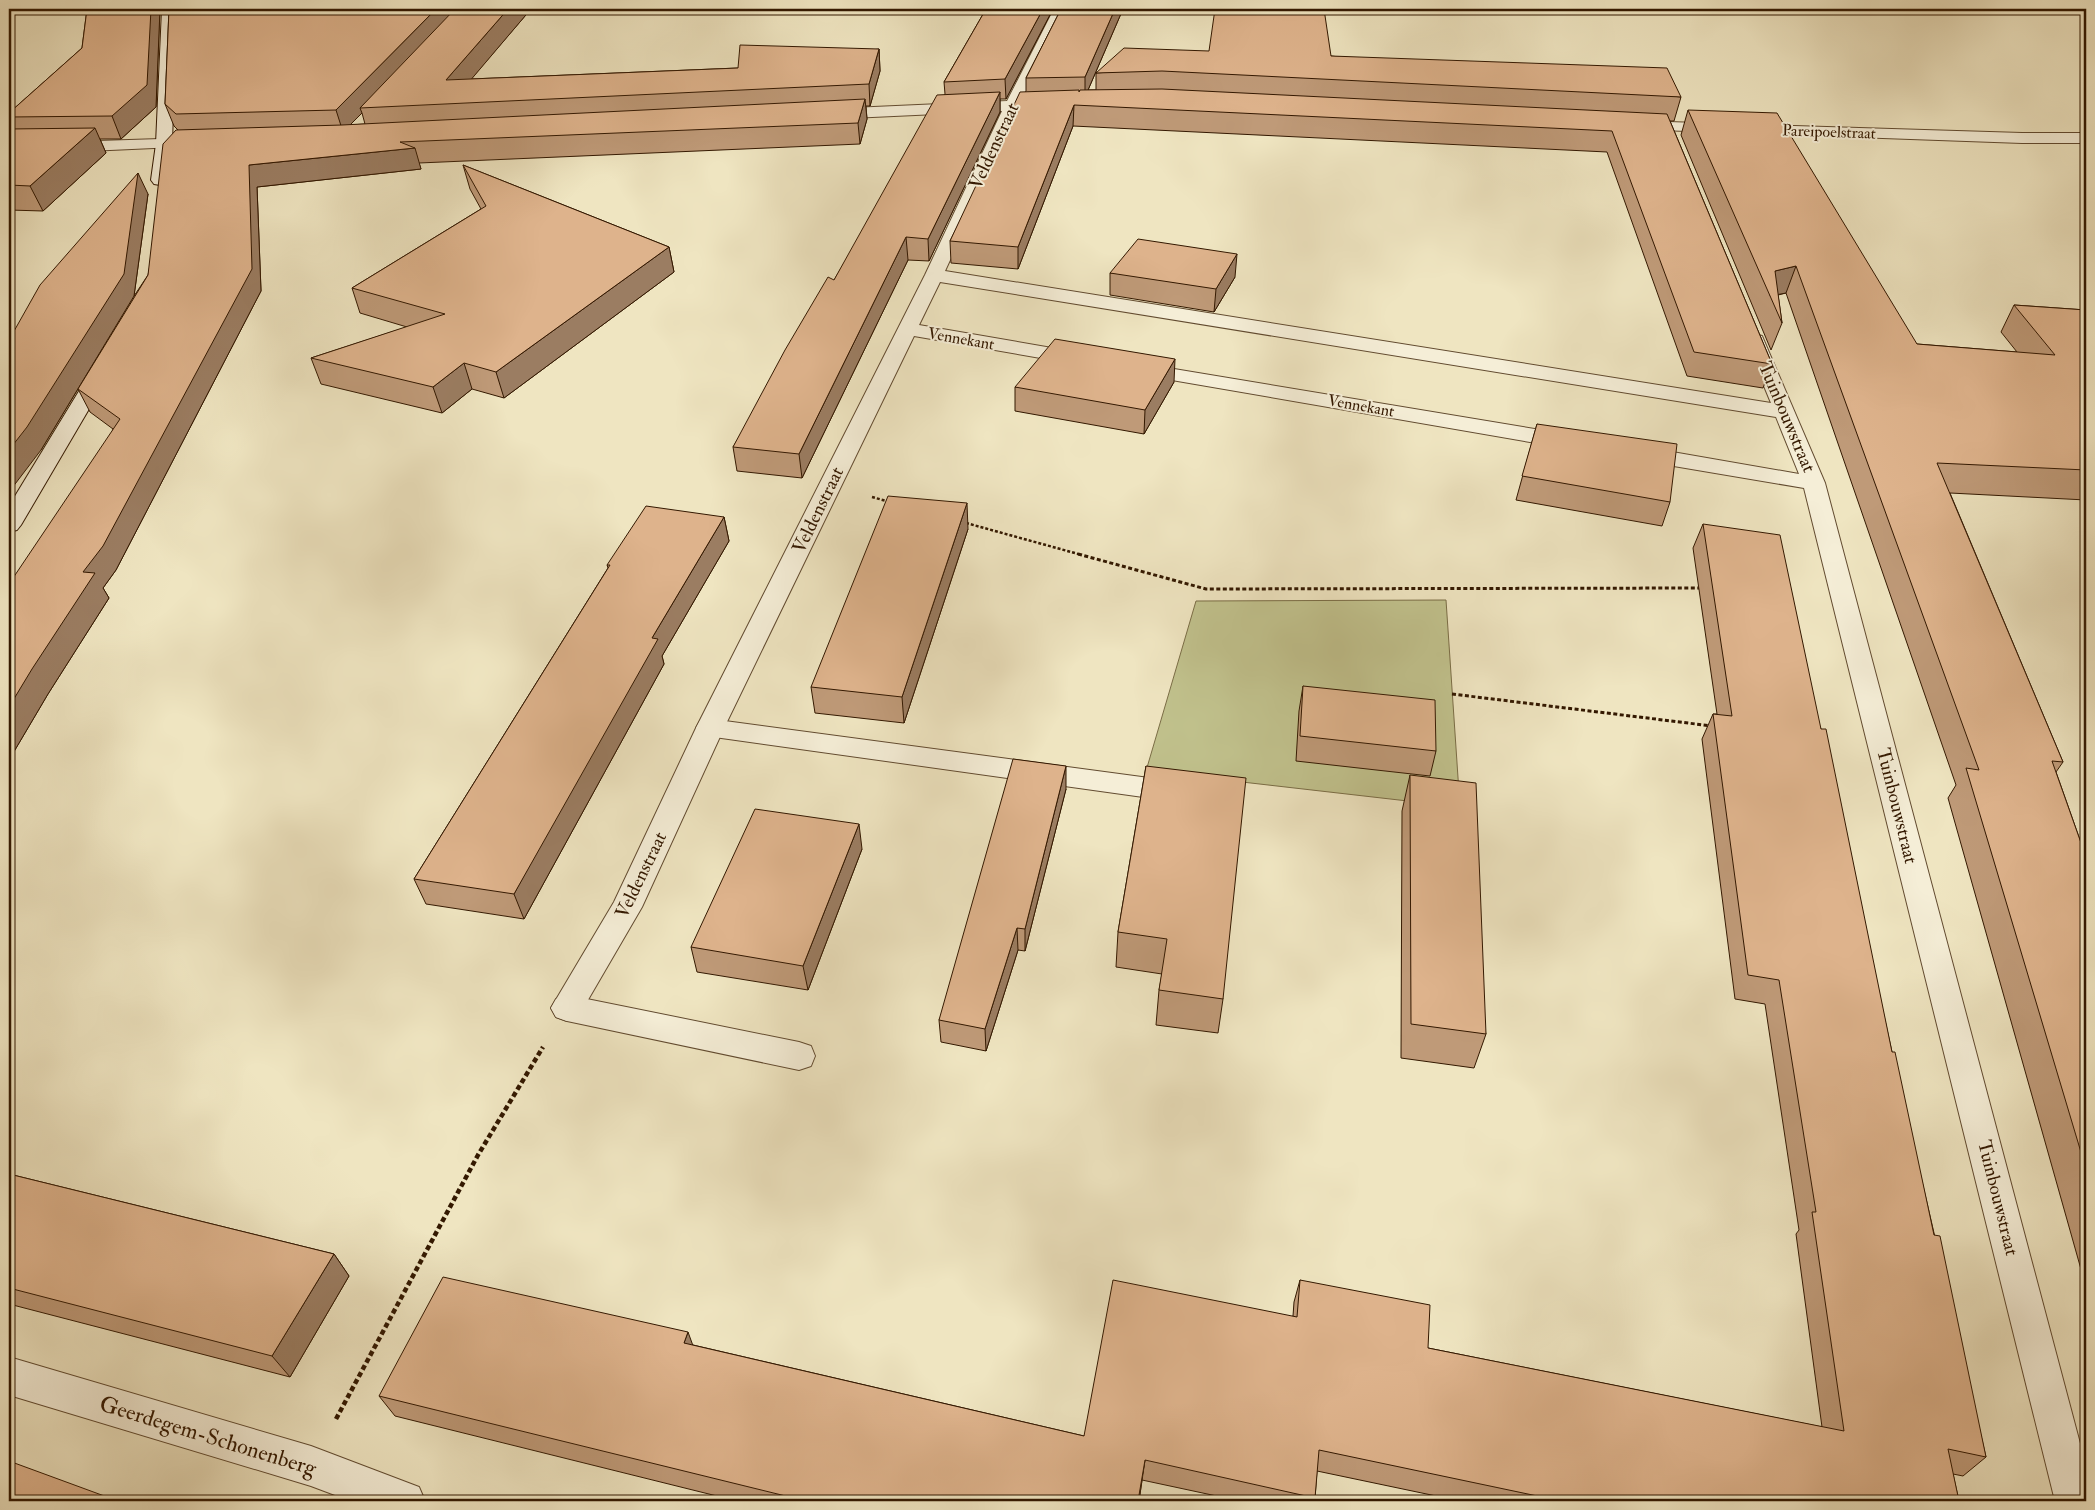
<svg xmlns="http://www.w3.org/2000/svg" width="2095" height="1510" font-family="'IM FELL Double Pica',serif">
<rect width="100%" height="100%" fill="#efe5c1"/>
<filter id="stains"><feTurbulence type="fractalNoise" baseFrequency=".004" numOctaves="4"/><feColorMatrix values="0 0 0 0 .2 0 0 0 0 .09 0 0 0 0 .02 0 0 0 .5 -.17"/></filter>
<radialGradient id="worn" r=".72"><stop offset=".6" stop-color="#630" stop-opacity="0"/><stop offset="1" stop-color="#630" stop-opacity=".3"/></radialGradient>
<polygon fill="#c1c28d" stroke="#7a6d46" points="1446,600 1460,807 1146,771 1196,601"/>
<g fill="none" stroke-linecap="round" stroke-linejoin="round">
<defs>
<g id="lane">
<polygon points="710,719 1179,782 1189,785 1193,792 1189,799 1179,802 700,735 696,728 700,721"/>
<polygon points="567,995 799,1042 811,1046 815,1056 811,1066 799,1070 567,1021 556,1017 551,1008 556,999"/>
</g>
<g id="street">
<polygon points="1054,9 1068,9 1023,101 1057,101 1059,104 1057,107 1019,110 945,271 1771,403 1745,340 1748,336 1755,334 1762,336 1825,483 2086,1466 2086,1501 2055,1501 1804,488 1638,460 1630,458 1627,453 1630,448 1638,446 1799,474 1776,417 940,282 919,325 1081,353 1088,355 1091,359 1088,363 1081,365 914,336 724,728 642,907 578,1017 567,1021 556,1017 551,1008 614,902 696,728 925,275 1002,111 829,119 823,117 821,114 823,111 829,109 1007,101"/>
<polygon points="1636,121 2022,133 2086,133 2086,143 2022,143 1630,129 1628,126 1630,123"/>
<polygon points="192,138 198,140 200,143 198,146 66,152 9,151 9,141 66,142"/>
<polygon points="1138,363 1571,435 1579,437 1582,442 1579,447 1571,449 1131,373 1128,369 1131,365"/>
<polygon points="9,1357 311,1446 419,1487 425,1501 351,1501 311,1486 9,1395"/>
</g>
<g id="secondary">
<polygon points="162,9 176,9 172,144 169,180 166,184 160,185 154,184 151,180 156,144"/>
<polygon points="103,362 110,364 113,368 21,525 17,530 9,532 9,506 93,368 96,364"/>
</g>
</defs>
<use href="#lane" stroke="#624b30" stroke-width="2"/>
<use href="#street" stroke="#624b30" stroke-width="2"/>
<use href="#secondary" stroke="#331800" stroke-width="2"/>
<g stroke="#331800" stroke-width="2.5" stroke-dasharray="3 2" stroke-linecap="butt">
<polyline points="872,497 890,502"/>
<polyline points="966,523 1082,555"/>
</g>
<g stroke="#331800" stroke-width="3" stroke-dasharray="4 2.5" stroke-linecap="butt">
<polyline points="1078,554 1206,589 1703,588"/>
<polyline points="1452,694 1712,726"/>
</g>
<polyline stroke="#331800" stroke-width="4.5" stroke-dasharray="5 3" stroke-linecap="butt" points="336,1419 478,1155 543,1047"/>
<use href="#lane" fill="#f5eed7" fill-rule="evenodd"/>
<use href="#street" fill="#f5eed7" fill-rule="evenodd"/>
<use href="#secondary" fill="#f5eed7" fill-rule="evenodd"/>
</g>
<g fill="#bf9a78" stroke="#331800" fill-rule="evenodd">
<polygon points="87,9 160,9 156,107 121,139 100,139 106,153 43,211 9,210 9,129 10,129 9,126 9,113 82,48"/>
<path d="M169 9H531L471 79 738 68 879 49 880 71 870 106H866L867 119 860 144 419 163 421 169 257 187 261 291 116 570 103 588 109 598 48 694 9 760 113 429 90 412 78 389 41 450 148 194 134 296 148 275 178 130 174 126 165 104ZM362 113 365 124 350 125Z"/>
<polygon points="986,9 1053,9 1006,99 1000,99 1000,112 929,261 908,260 802,478 737,471 733,447 834,280 945,94 944,82"/>
<polygon points="1061,9 1123,9 1088,90 1096,90 1096,73 1331,56 1681,97 1674,121 1670,121 1772,364 1763,388 1687,376 1607,152 1073,126 1018,269 951,263 950,241 1026,91 1026,78"/>
<polygon points="1688,110 1917,344 2017,352 2001,332 2014,305 2086,310 2086,500 1950,493 2063,762 2056,772 2086,857 2086,1287 1948,798 1956,785 1786,293 1778,295 1782,323 1771,350 1681,135"/>
<polygon points="463,165 669,247 674,272 504,398 472,389 442,413 321,384 311,358 407,327 360,313 352,288 481,209 470,189"/>
<polygon points="1110,273 1235,277 1214,312 1110,295"/>
<polygon points="1174,382 1144,434 1015,411 1015,387"/>
<polygon points="1537,424 1670,502 1662,526 1516,500"/>
<polygon points="724,517 729,541 662,656 664,664 524,919 426,904 414,879 608,568 607,565"/>
<polygon points="1703,524 1821,729 1892,1052 1986,1457 1963,1476 1953,1474 1959,1501 1460,1501 1317,1471 1315,1498 1314,1501 1240,1501 1142,1480 1139,1501 737,1501 395,1416 379,1396 693,1345 1084,1436 1293,1316 1294,1302 1300,1280 1428,1348 1822,1427 1796,1234 1799,1230 1765,1004 1735,999 1702,739 1713,714 1717,714 1693,548"/>
<polygon points="968,529 904,723 815,713 811,687"/>
<polygon points="1303,686 1436,751 1430,776 1296,761 1299,711"/>
<polygon points="1146,766 1223,999 1218,1033 1156,1025 1159,990 1162,974 1116,967 1118,932"/>
<polygon points="1410,775 1486,1034 1474,1068 1401,1058 1402,811"/>
<polygon points="1066,789 1025,951 1018,950 986,1051 941,1042 939,1020"/>
<polygon points="862,849 808,990 697,972 691,947"/>
<polygon points="9,1174 334,1254 349,1276 290,1377 9,1304"/>
</g>
<g fill="#9b7d62" stroke="#331800">
<polygon points="151,9 160,9 156,107 121,139 112,116"/>
<polygon points="436,9 461,9 360,108 362,113 343,132 336,110"/>
<polygon points="508,9 531,9 452,102 446,80"/>
<polygon points="1043,9 1053,9 1006,99 1005,79"/>
<polygon points="1115,9 1123,9 1085,97 1085,77"/>
<polygon points="879,49 880,71 870,106 869,84"/>
<polygon points="1000,92 1000,112 929,261 928,239"/>
<polygon points="865,99 867,119 860,144 858,123"/>
<polygon points="1074,105 1073,126 1018,269 1018,247"/>
<polygon points="95,128 106,153 43,211 30,186"/>
<polygon points="415,148 421,169 257,187 261,291 116,570 103,588 109,598 48,694 9,760 9,707 249,165"/>
<polygon points="138,173 148,194 134,296 41,450 9,492 9,450"/>
<polygon points="906,237 908,260 802,478 799,454"/>
<polygon points="669,247 674,272 504,398 496,372"/>
<polygon points="1237,254 1235,277 1214,312 1216,289"/>
<polygon points="1796,266 1786,293 1770,296 1775,271"/>
<polygon points="1175,359 1174,382 1144,434 1145,410"/>
<polygon points="464,363 472,389 442,413 433,387"/>
<polygon points="967,503 968,529 904,723 902,697"/>
<polygon points="724,517 729,541 662,656 664,664 524,919 514,894 652,638"/>
<polygon points="1066,766 1066,789 1025,951 1025,929"/>
<polygon points="859,824 862,849 808,990 803,966"/>
<polygon points="1017,928 1018,950 986,1051 985,1029"/>
<polygon points="334,1254 349,1276 290,1377 272,1356"/>
<polygon points="688,1332 696,1354 684,1343"/>
<polygon points="1145,1460 1139,1501 1138,1501"/>
</g>
<g fill="#deb38c" stroke="#331800">
<polygon points="87,9 151,9 147,85 112,116 9,117 9,113 82,48"/>
<polygon points="169,9 436,9 336,110 176,114 165,104"/>
<polygon points="455,9 508,9 446,80 738,68 740,45 879,49 869,84 360,108"/>
<polygon points="986,9 1043,9 1005,79 944,82"/>
<polygon points="1061,9 1115,9 1085,77 1026,78"/>
<polygon points="1215,9 1324,9 1331,56 1667,68 1681,97 1162,71 1096,73 1124,48 1209,51"/>
<polygon points="1162,89 1667,114 1772,364 1694,352 1612,131 1074,105 1018,247 950,241 1020,92 1079,90 1079,92 1080,90"/>
<polygon points="1000,92 928,239 906,237 799,454 733,447 785,350 828,277 834,280 937,95"/>
<polygon points="865,99 858,123 400,142 415,148 249,165 252,269 103,546 83,572 95,573 32,669 9,707 9,584 120,419 78,389 148,275 163,144 176,130 342,125"/>
<polygon points="1688,110 1777,113 1917,344 2055,355 2014,305 2086,310 2086,470 1937,463 2063,762 2052,761 2086,857 2086,1169 1966,768 1979,770 1796,266 1775,271 1782,323"/>
<polygon points="95,128 30,186 9,185 9,129"/>
<polygon points="463,165 669,247 496,372 464,363 433,387 311,358 445,314 352,288 486,206"/>
<polygon points="138,173 124,274 27,427 9,450 9,340 40,285"/>
<polygon points="1138,239 1237,254 1216,289 1110,273"/>
<polygon points="1055,339 1175,359 1145,410 1015,387"/>
<polygon points="1537,424 1677,444 1670,502 1522,476"/>
<polygon points="888,496 967,503 902,697 811,687"/>
<polygon points="646,506 724,517 652,638 658,639 514,894 414,879 610,565 607,565"/>
<polygon points="1703,524 1780,535 1821,729 1826,729 1892,1052 1895,1052 1934,1235 1940,1236 1986,1457 1948,1449 1959,1501 1561,1501 1319,1450 1315,1498 1145,1460 1138,1501 806,1501 379,1396 443,1277 688,1332 684,1343 1084,1436 1113,1280 1297,1317 1300,1280 1430,1305 1428,1348 1844,1431 1812,1212 1816,1212 1779,980 1748,975 1713,714 1732,716"/>
<polygon points="1303,686 1435,700 1436,751 1300,736"/>
<polygon points="1013,759 1066,766 1025,929 1017,928 985,1029 939,1020"/>
<polygon points="1146,766 1246,778 1223,999 1159,990 1167,939 1118,932"/>
<polygon points="1410,775 1476,783 1486,1034 1411,1024"/>
<polygon points="755,809 859,824 803,966 691,947"/>
<polygon points="9,1174 334,1254 272,1356 9,1288"/>
<polygon points="9,1461 118,1501 9,1501"/>
</g>
<g text-anchor="middle" dominant-baseline="central" stroke-width="4" stroke-linejoin="round" paint-order="stroke">
<g font-size="16" fill="#331800" stroke="#f5eed7">
<text transform="translate(1829 132) rotate(2)">Pareipoelstraat</text>
<text transform="translate(961 339) rotate(10)">Vennekant</text>
<text transform="translate(1361 406) rotate(10)">Vennekant</text>
</g>
<g font-size="19" fill="#331800" stroke="#f5eed7">
<text transform="translate(994 146) rotate(-65)">Veldenstraat</text>
<text transform="translate(1787 417) rotate(67)">Tuinbouwstraat</text>
<text transform="translate(818 510) rotate(-64)">Veldenstraat</text>
<text transform="translate(1897 806) rotate(76)">Tuinbouwstraat</text>
<text transform="translate(641 875) rotate(-64)">Veldenstraat</text>
<text transform="translate(1998 1198) rotate(76)">Tuinbouwstraat</text>
</g>
<g font-size="22" fill="#331800" stroke="#f5eed7">
<text transform="translate(208 1436) rotate(17)">Geerdegem-Schonenberg</text>
</g>
</g>
<rect width="2095" height="1510" fill="none" stroke="#efe5c1" stroke-width="30"/>
<rect x="10" y="10" width="2075" height="1490" fill="none" stroke="#331800" stroke-width="2.5"/>
<rect x="15" y="15" width="2065" height="1480" fill="none" stroke="#331800"/>
<rect width="100%" height="100%" filter="url(#stains)"/>
<rect width="100%" height="100%" fill="url(#worn)"/>
</svg>
